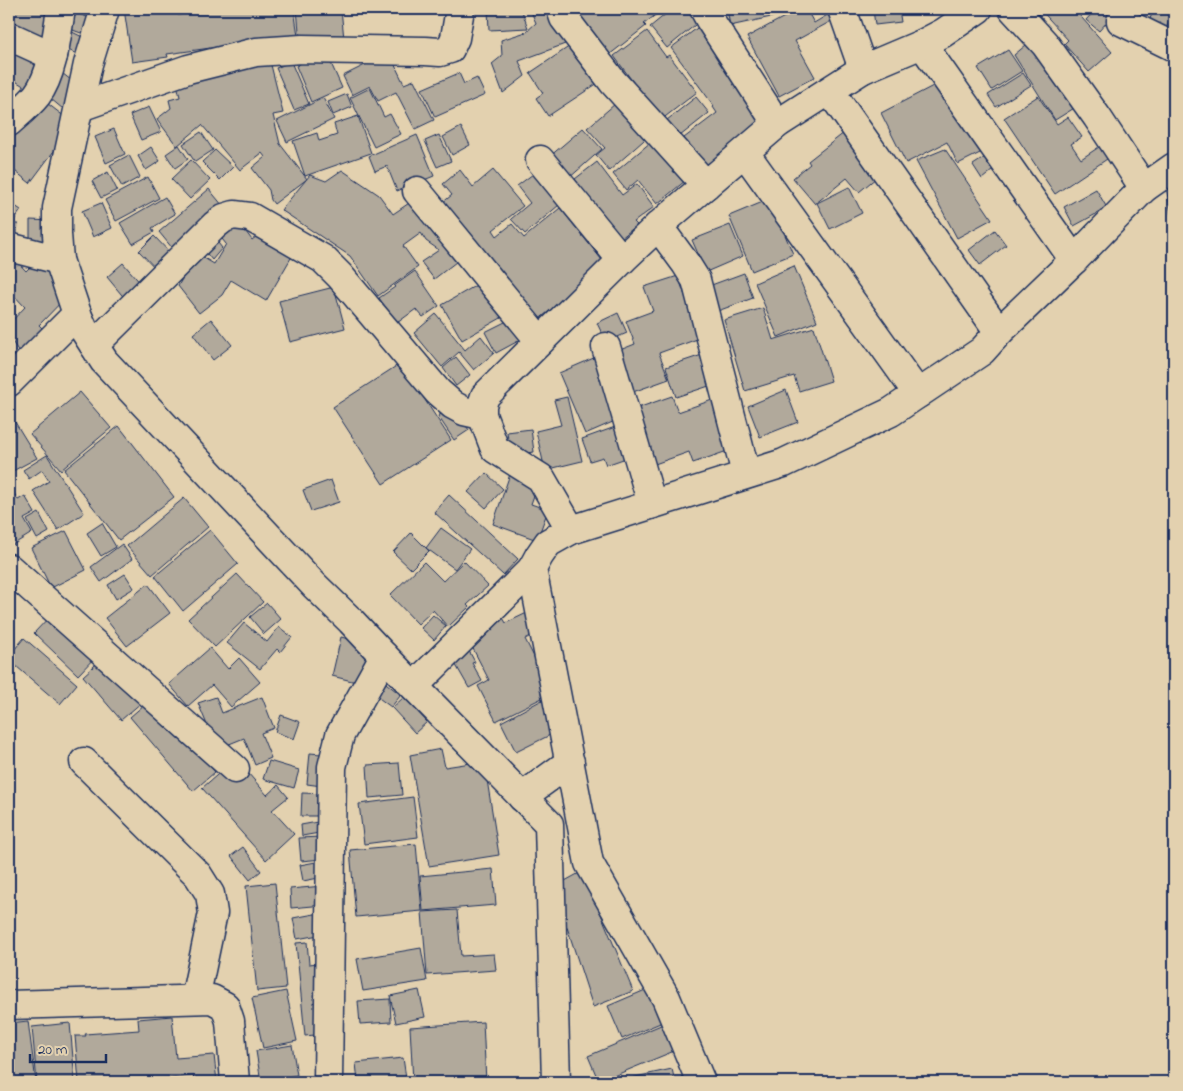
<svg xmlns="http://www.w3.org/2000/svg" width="1183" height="1091" font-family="'Indie Flower',sans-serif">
<rect width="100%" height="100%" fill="#e3d1af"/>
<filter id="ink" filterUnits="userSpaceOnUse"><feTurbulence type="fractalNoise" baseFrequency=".02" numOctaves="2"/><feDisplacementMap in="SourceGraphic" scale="10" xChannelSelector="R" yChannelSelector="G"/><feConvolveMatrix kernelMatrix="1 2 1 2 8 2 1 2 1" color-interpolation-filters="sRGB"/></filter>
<g filter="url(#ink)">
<g fill="#b1a99b" stroke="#1b2f5e">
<polygon points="9,9 55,9 42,45 9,31"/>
<polygon points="124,9 177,9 178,15 226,9 294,9 298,36 167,54 168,57 132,62"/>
<polygon points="297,9 341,9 344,39 300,42"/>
<polygon points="488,9 522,9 523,14 528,28 489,30"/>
<polygon points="530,9 557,9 561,18 551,26 564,25 576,40 519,61 525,76 503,93 492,64 502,56 501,40 526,32 536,23"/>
<polygon points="593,9 663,9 644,24 646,26 609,55 577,15"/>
<polygon points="672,9 700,9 706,16 667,48 650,27"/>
<polygon points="727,9 784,9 785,14 730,26"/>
<polygon points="790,9 819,9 809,14 814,23 834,11 837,18 795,41 815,77 779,96 747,37 792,13"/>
<polygon points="873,9 899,9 901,22 875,25"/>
<polygon points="1040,9 1074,9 1112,52 1089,72 1064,44 1068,40"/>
<polygon points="1096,9 1110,9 1115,13 1099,31 1086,20"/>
<polygon points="1147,9 1174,9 1174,19 1171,17 1165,31 1148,24 1153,11"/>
<polygon points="76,13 98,21 92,37 70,29"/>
<polygon points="705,22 767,118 705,166 684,138 717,113 713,107 714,106 671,48"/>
<polygon points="70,31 93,42 85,58 62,47"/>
<polygon points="647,31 666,57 669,55 697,92 661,120 614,56"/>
<polygon points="1036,38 1084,102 1055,120 1014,55 1026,45"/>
<polygon points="576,42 601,81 548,116 536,98 543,93 530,73"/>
<polygon points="1008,50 1022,71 992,90 978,68"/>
<polygon points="14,52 43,70 30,90 9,77 9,60"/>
<polygon points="326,52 342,88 311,102 296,66"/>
<polygon points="389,53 404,84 414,80 434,120 415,129 396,92 378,101 370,86 352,95 343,76"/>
<polygon points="269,57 283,113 273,115 280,144 307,179 274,204 271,200 269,190 252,168 265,157 262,153 240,170 202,125 177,146 157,119 171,108 169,100 180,97 176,80"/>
<polygon points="291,62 309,104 294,110 276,68"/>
<polygon points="62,73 81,88 63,109 45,94"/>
<polygon points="459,73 464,84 477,78 485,95 435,117 422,89"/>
<polygon points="1023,73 1031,85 996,107 988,95"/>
<polygon points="935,85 943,101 953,96 990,148 958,164 947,142 906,163 881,113"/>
<polygon points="370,88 384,117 390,114 401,134 374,147 350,98"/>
<polygon points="347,94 352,107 333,115 328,102"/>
<polygon points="1038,96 1057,124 1068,117 1082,137 1071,144 1081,159 1102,145 1110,157 1055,194 1004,118"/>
<polygon points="39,97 74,124 30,183 11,168 9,171 9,137"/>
<polygon points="696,97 709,113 680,136 667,120"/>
<polygon points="323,98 334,119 287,142 277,121"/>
<polygon points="622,98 652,133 609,171 596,155 605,148 587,128"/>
<polygon points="149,107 161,132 141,140 130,115"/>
<polygon points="358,116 371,153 305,176 293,141 317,133 319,141 337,135 334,124"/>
<polygon points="461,127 470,145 452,155 443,137"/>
<polygon points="583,128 602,149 568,179 549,157"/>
<polygon points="114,129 125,154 106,163 95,137"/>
<polygon points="849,129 882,173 859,192 847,178 815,204 793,178 810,164 808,161"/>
<polygon points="201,132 213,150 195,162 183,144"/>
<polygon points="417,135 434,176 397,191 387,166 375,171 369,156"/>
<polygon points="439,135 451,161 437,167 425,141"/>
<polygon points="658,136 691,176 657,204 638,180 626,190 613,174"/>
<polygon points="179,145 188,159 175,168 166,154"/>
<polygon points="151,147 160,161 146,170 138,156"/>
<polygon points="945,149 992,219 957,238 916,161"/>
<polygon points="215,150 233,167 220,180 202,162"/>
<polygon points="990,154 998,166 982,179 973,165"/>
<polygon points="129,155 140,177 122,187 110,165"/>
<polygon points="191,160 210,180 190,199 171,179"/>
<polygon points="597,162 622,195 637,184 654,207 634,222 637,225 620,239 575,179"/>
<polygon points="342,170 379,195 393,214 418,197 465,255 434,279 421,262 439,250 426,241 421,233 403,246 418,267 378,296 350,256 281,210 310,175 326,181"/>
<polygon points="460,170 473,187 493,170 523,206 493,230 497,236 512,224 524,238 560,208 606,265 532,325 437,207 452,195 443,184"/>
<polygon points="108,172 117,190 101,198 92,181"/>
<polygon points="533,174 559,205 525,234 511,219 530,203 517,186"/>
<polygon points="148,177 159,198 116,221 105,200"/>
<polygon points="849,187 862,213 830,229 817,203"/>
<polygon points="1174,187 1174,217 1172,218 1166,188"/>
<polygon points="209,189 223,206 173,249 159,232"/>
<polygon points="1096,189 1107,208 1074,226 1064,207"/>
<polygon points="165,197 175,214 152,228 154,232 133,244 120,223"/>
<polygon points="770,199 793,254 752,271 729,216"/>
<polygon points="101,203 112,228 93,237 82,211"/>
<polygon points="12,204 21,210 15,219 9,214 9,207"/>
<polygon points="30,220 52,221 52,247 30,246"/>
<polygon points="227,221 246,232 252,240 262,232 295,251 266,301 231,280 222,295 199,313 178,286 193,260 199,255 214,264 226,244 215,230"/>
<polygon points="9,224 18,224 16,240 9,239"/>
<polygon points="730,225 743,256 706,272 692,240"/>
<polygon points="995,230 1006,245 980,265 969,250"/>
<polygon points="211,234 222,248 212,260 199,244"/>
<polygon points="154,236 174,257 159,272 139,251"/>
<polygon points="11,255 26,271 40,257 68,295 39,325 43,329 19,352 9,337 9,324 25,307 9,290 9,257"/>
<polygon points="123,263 142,285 126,300 107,277"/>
<polygon points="794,266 817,321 778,337 755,283"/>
<polygon points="415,271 439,306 423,317 416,309 397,323 379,298 395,287 394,286"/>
<polygon points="744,273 753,298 715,312 706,287"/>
<polygon points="678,276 700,338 659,353 669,379 630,393 615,352 635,344 626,321 653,311 644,287"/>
<polygon points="487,279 510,313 462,340 442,305"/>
<polygon points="334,287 345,328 290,342 279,301"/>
<polygon points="763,308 773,340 814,327 831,381 799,391 794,376 745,391 724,320"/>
<polygon points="618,313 627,333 606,342 597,323"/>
<polygon points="436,314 465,350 481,336 494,353 474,370 459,352 442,367 414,333"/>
<polygon points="211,319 232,345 213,360 193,334"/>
<polygon points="511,319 522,339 496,353 485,332"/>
<polygon points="702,355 712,385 676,397 666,367"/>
<polygon points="456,357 470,375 456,386 443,368"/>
<polygon points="596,357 622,418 585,434 559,373"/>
<polygon points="401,363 451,440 383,484 333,407"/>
<polygon points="786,390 798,422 760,437 748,406"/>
<polygon points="80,392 111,428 61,470 30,434"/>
<polygon points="672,396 678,412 715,399 733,449 693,463 689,452 649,466 629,411"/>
<polygon points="567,397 582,461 545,470 536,431 561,425 554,400"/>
<polygon points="452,406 469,430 454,440 438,416"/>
<polygon points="15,422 37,458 9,473 9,426"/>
<polygon points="119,426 174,497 119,540 64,470"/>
<polygon points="618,426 629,457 606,465 603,457 590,461 582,439"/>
<polygon points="531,429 534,452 510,455 507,432"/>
<polygon points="47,455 84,513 58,530 33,491 49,481 42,470 29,479 23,470"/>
<polygon points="511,471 539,481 531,504 548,510 537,540 493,524"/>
<polygon points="486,473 503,489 486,508 468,492"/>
<polygon points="331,480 339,502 311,511 303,490"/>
<polygon points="9,485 18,500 25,496 35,513 24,519 32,533 9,547"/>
<polygon points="449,495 518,559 503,575 434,512"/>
<polygon points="184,498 208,527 152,575 127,546"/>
<polygon points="39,513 49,532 37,539 27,520"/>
<polygon points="102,523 116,547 101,556 87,533"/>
<polygon points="441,528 470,549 455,569 426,548"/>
<polygon points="210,530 238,564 183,611 155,576"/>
<polygon points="66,531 86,570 51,588 31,548"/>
<polygon points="411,533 429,551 411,569 393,552"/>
<polygon points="122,544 132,559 101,582 91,567"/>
<polygon points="464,561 488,586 467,605 469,607 448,627 433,610 418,624 390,595 424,562 443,581"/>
<polygon points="125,574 134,588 116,599 108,585"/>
<polygon points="237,574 263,602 215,647 188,619"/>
<polygon points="148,584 170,613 127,646 105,618"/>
<polygon points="267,603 281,619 264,634 250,617"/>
<polygon points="531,611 541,631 525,639 552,693 496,721 478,686 489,680 466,635 502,616 506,623"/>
<polygon points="52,614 97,655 78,675 34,633"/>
<polygon points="433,615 446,626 434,640 421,628"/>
<polygon points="244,623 267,642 279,627 292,637 280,652 277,649 260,669 227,643"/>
<polygon points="341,637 369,644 360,683 332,676"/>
<polygon points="24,638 77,684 60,704 9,660 9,656"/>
<polygon points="210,648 228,669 239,658 260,682 231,707 212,685 188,706 169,684"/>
<polygon points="469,651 475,662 472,663 482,681 469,688 453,660"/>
<polygon points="103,658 142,702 121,720 83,676"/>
<polygon points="382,680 401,695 391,707 372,693"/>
<polygon points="216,697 222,713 262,697 274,728 261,733 271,758 255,765 244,738 217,749 198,703"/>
<polygon points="404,697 427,722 415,733 392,708"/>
<polygon points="152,698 215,772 193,791 130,717"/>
<polygon points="544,699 560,730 516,752 501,722"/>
<polygon points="281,715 300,722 294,739 275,732"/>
<polygon points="441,749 445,767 484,761 499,855 429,866 410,755"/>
<polygon points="310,753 332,755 329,787 307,784"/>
<polygon points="269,761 299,770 294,788 263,779"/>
<polygon points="399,763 402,795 369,798 367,765"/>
<polygon points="224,769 236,783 248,773 267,795 278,785 288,797 272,810 294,834 266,860 202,788"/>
<polygon points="302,793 328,794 328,816 301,816"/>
<polygon points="413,797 418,837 364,844 359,804"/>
<polygon points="323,821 325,832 302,836 301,825"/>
<polygon points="320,837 322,859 301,861 299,838"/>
<polygon points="416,844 422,911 356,917 350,850"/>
<polygon points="243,847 261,871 250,880 231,856"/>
<polygon points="321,861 324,877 303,881 300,865"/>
<polygon points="493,869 496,905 423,911 420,876"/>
<polygon points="583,871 633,991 593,1007 554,887"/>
<polygon points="275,883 286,988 257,991 246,886"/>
<polygon points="323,886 324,905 291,908 290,889"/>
<polygon points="457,910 461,956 494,954 496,970 427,975 422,912"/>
<polygon points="320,913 324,934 297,939 293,918"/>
<polygon points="307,942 309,964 318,963 325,1034 305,1036 296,943"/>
<polygon points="421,948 427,981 363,991 357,959"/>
<polygon points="650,988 665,1021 622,1039 608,1006"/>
<polygon points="419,990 425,1017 396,1023 390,996"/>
<polygon points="286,991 297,1041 263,1048 252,998"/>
<polygon points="390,999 391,1022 360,1024 358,1001"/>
<polygon points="172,1016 176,1058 214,1055 217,1082 194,1082 194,1076 118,1082 79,1082 75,1036 86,1036 85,1034 139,1030 138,1019"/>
<polygon points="28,1021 36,1082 9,1082 9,1023"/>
<polygon points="483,1022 486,1082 413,1082 410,1027"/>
<polygon points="668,1022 679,1049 599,1082 588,1056"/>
<polygon points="70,1023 75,1082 37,1082 32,1027"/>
<polygon points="292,1045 297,1075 261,1082 256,1051"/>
<polygon points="403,1058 406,1078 384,1081 384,1082 358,1082 356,1063"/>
<polygon points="672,1069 675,1082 612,1082"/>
</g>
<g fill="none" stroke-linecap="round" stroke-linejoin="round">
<defs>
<g id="minor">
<polyline points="105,9 88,64 57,208 57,234 59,260 77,314 84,330 104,361 315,586 351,621 384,656 549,824 556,1082"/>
<polyline points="561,9 564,18 613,82 706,185"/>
<polyline points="704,9 710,20 777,124"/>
<polyline points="842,9 863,69"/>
<polyline points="1013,9 1045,44 1097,117 1144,188"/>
<polyline points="1121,21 1174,47"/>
<polyline points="9,36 53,56"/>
<polyline points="922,44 1074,260"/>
<polyline points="830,91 999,332"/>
<polyline points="80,107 188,69 256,52 302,49 425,51 440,52 450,49 455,38 460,9"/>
<path d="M9 122C19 113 29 105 37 95 53 74 57 34 61 9"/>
<polyline points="745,153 918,394"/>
<polyline points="540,160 622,260"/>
<polyline points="417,191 540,341"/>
<polyline points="658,226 686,264 696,280 746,474"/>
<polyline points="9,247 59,260"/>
<polyline points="94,345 215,225 224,218 234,215 250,217 323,259 340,276 438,392 453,405 464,411 482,415"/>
<polyline points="606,347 652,504"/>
<polyline points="9,382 77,314"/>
<polyline points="571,530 541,478 495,449 482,415 482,405 485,396 622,260 658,226 777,124 863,69 922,44 943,33 978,9"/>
<polyline points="9,568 235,769"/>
<polyline points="414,686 532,569"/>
<polyline points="84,762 198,875 210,894 213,913 195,999"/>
<polyline points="522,797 570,762"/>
<polyline points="9,1005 212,999 225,1006 230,1021 235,1082"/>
<polyline points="328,1082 332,767 340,735 384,656"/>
<polyline points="701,1082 666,998 589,863 532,569 539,556 548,543 571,530 784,463 891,412 982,351 999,332 1074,260 1144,188 1174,167"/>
</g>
</defs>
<use href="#minor" stroke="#1b2f5e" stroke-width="31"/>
<use href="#minor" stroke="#e3d1af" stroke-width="28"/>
</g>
</g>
<rect width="1183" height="1091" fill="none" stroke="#e3d1af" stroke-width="30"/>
<rect x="15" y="15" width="1153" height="1061" fill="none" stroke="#1b2f5e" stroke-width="2" filter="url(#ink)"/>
<path d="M30 1054v8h76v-8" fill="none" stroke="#1b2f5e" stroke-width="2.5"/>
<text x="38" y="1054" font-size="15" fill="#1b2f5e" stroke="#e3d1af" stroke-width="4" paint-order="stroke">20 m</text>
</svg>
